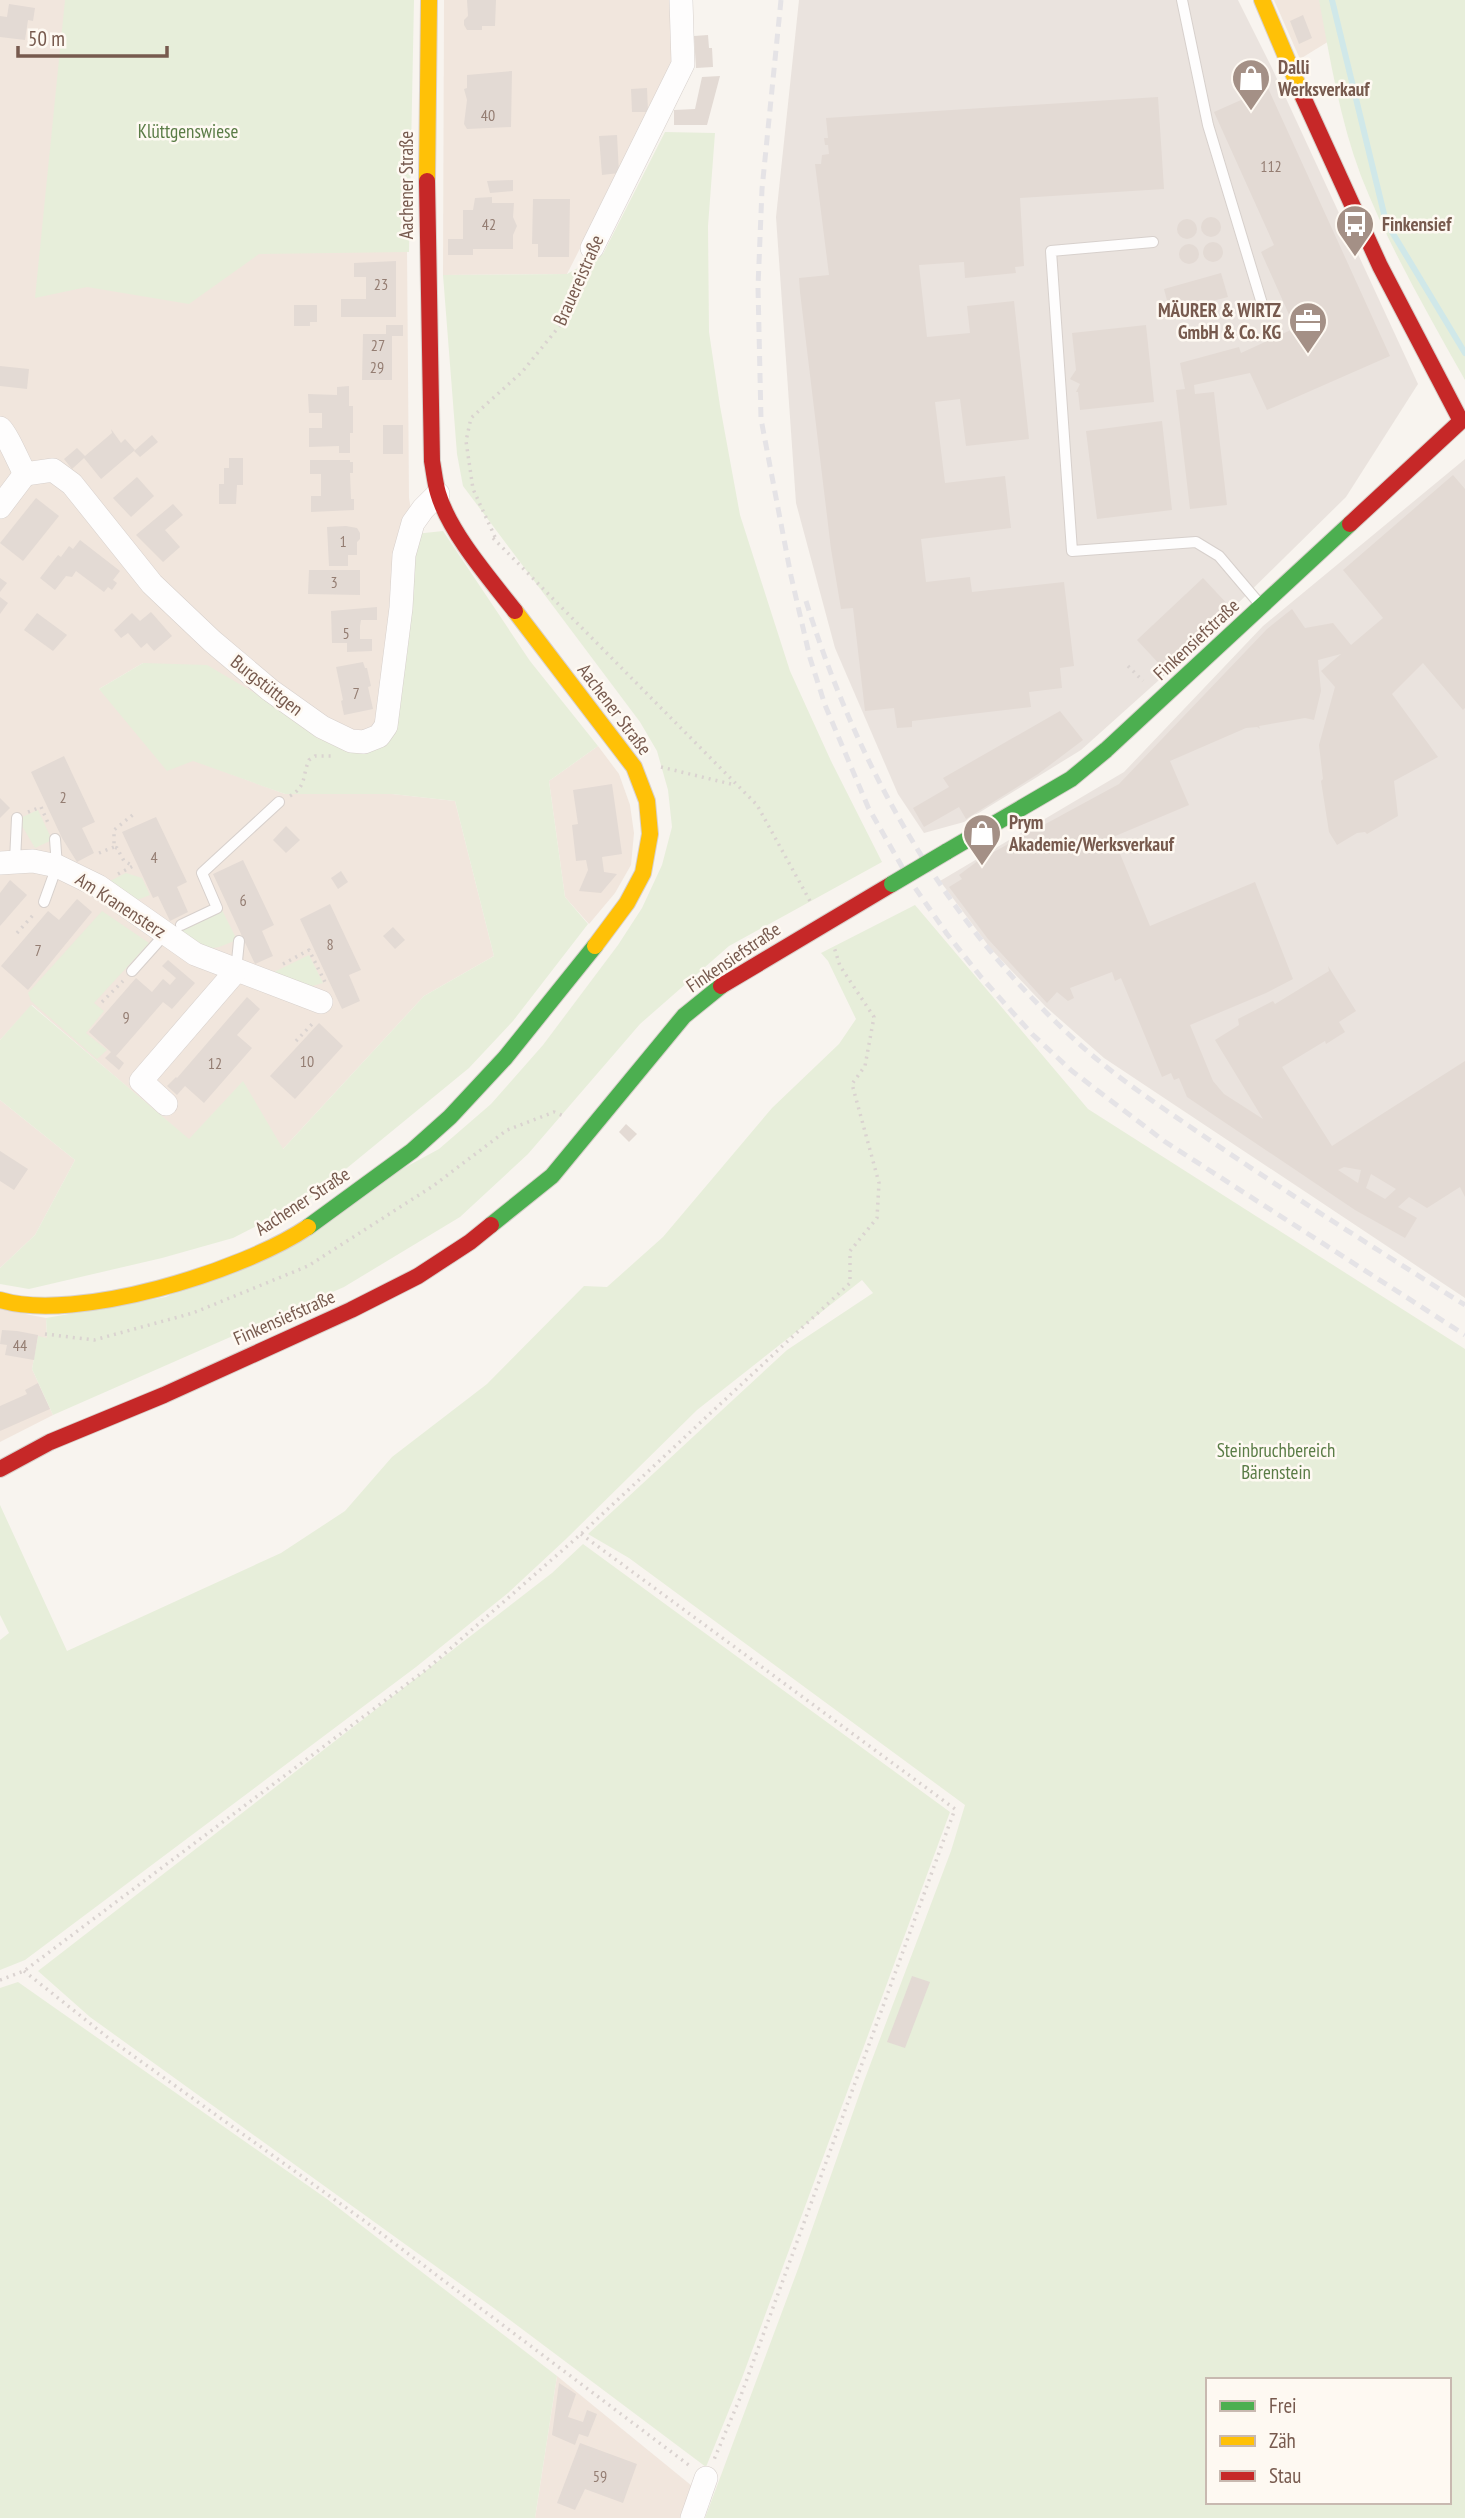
<svg xmlns="http://www.w3.org/2000/svg" width="1465" height="2518" font-family="'PT Sans Narrow',sans-serif">
<rect width="100%" height="100%" fill="#f8f4ef"/>
<g fill="#f1e6dd">
<polygon points="0,0 98,0 269,248 407,247 409,498 415,534 396,729 347,748 317,738 272,703 143,663 99,689 193,760 285,794 392,794 455,801 494,956 424,996 283,1149 189,1140 32,1005 0,1040"/>
<polygon points="444,0 672,0 674,64 567,274 443,275"/>
<polygon points="1274,0 1325,0 1334,38 1300,59"/>
<polygon points="598,746 619,774 630,805 634,833 631,865 615,893 589,924 565,897 549,781"/>
<polygon points="0,1100 75,1160 35,1235 0,1268"/>
<polygon points="0,1309 46,1318 47,1338 38,1337 32,1369 53,1415 0,1442"/>
<polygon points="557,2376 692,2486 681,2518 535,2518"/>
</g>
<g fill="#eae3de">
<polygon points="799,0 1238,0 1271,66 1418,384 1346,497 1168,672 1081,750 964,822 924,833 898,794 835,648 796,503 776,217"/>
<polygon points="1465,459 1465,1298 1104,1058 1046,1007 991,949 940,881 1124,772 1263,626"/>
</g>
<g fill="#e7eeda" fill-rule="evenodd">
<polygon points="65,0 414,0 409,252 259,254 189,304 87,287 35,298"/>
<path d="M1319 0H1465V380C1428 314 1389 247 1361 176 1340 120 1330 59 1319 0Z"/>
<polygon points="665,132 715,133 708,226 709,332 720,406 740,515 790,671 831,761 882,862 729,946 640,1024 528,1154 460,1217 344,1287 53,1415 32,1369 38,1336 47,1338 46,1318 166,1297 439,1149 491,1104 543,1045 618,945 642,908 662,865 672,827 668,790 657,751 640,722 463,486 457,454 443,275 567,274 603,254"/>
<polygon points="443,531 530,661 598,746 549,781 565,897 588,924 513,1021 469,1068 308,1200 233,1238 162,1258 29,1289 0,1284 0,1268 35,1235 75,1160 0,1100 0,1040 31,1005 189,1139 243,1081 283,1149 424,996 494,956 455,801 392,794 285,794 193,761 167,771 99,689 143,663 207,665 272,703 317,738 348,748 385,744 415,534"/>
<polygon points="38,810 52,840 35,848 18,819"/>
<polygon points="126,873 142,878 150,895 132,902 106,883"/>
<path d="M915 905 1088 1109 1465 1349V2518H705L798 2269 864 2081 951 1851 965 1805 629 1558 588 1534 787 1350 873 1293 862 1280 697 1410 566 1539 508 1593 416 1667 25 1960 0 1970V1640L9 1633 0 1615V1505L67 1651 281 1553 345 1511 392 1457 487 1384 584 1286 607 1287 663 1237 772 1108 839 1044 856 1019 828 961 821 953ZM1208 2380H1449V2502H1208Z"/>
<polygon points="222,910 237,940 219,947 202,950 176,932"/>
<polygon points="102,911 149,943 94,1003 104,1011 86,1033 107,1050 97,1059 31,1001 28,993"/>
<polygon points="309,955 323,983 305,988 268,975"/>
<polygon points="583,1544 950,1812 742,2378 706,2467 502,2314 90,2017 38,1971 552,1573"/>
<polygon points="18,1982 327,2199 557,2376 535,2518 0,2518 0,1988"/>
</g>
<g fill="none" stroke-linecap="round" stroke-linejoin="round">
<polyline stroke="#d0e8e9" stroke-width="6" points="1332,0 1386,222 1465,353"/>
</g>
<g fill="#e3dad4" fill-rule="evenodd">
<polygon points="467,0 496,0 495,26 482,26 482,30 467,30 464,25 464,20 468,16"/>
<polygon points="9,4 35,8 33,21 28,20 25,40 0,37 0,16 7,17"/>
<polygon points="1303,15 1312,38 1299,44 1290,21"/>
<polygon points="708,35 709,48 712,48 713,67 696,68 694,36"/>
<polygon points="512,71 511,127 467,129 464,124 467,100 464,89 467,88 467,75"/>
<polygon points="720,76 707,125 674,125 674,110 695,109 702,77"/>
<polygon points="647,88 648,112 632,112 631,89"/>
<polygon points="1268,88 1390,356 1267,410 1250,373 1194,385 1195,394 1214,392 1227,505 1190,509 1176,390 1185,389 1180,363 1239,347 1241,353 1295,328 1261,252 1274,245 1214,112"/>
<polygon points="1158,97 1164,189 1020,198 1024,266 1015,267 1016,273 965,278 964,262 919,265 927,337 970,333 967,306 1014,301 1029,439 966,446 960,399 935,402 945,483 1005,476 1011,528 921,539 926,582 970,577 972,592 1064,582 1074,666 1060,668 1062,688 1029,692 1031,707 912,721 912,727 897,728 894,708 865,711 853,608 841,609 831,549 800,292 799,278 829,275 815,164 821,164 822,155 829,154 828,145 825,145 824,138 828,138 826,118"/>
<polygon points="617,135 619,173 602,175 599,136"/>
<polygon points="513,180 513,191 490,193 487,181"/>
<polygon points="492,197 492,203 514,203 513,217 517,226 513,235 513,249 473,249 473,255 448,255 448,239 463,239 463,210 473,210 475,198"/>
<polygon points="533,199 570,199 569,257 538,257 538,244 532,244"/>
<circle cx="1211" cy="227" r="10"/>
<circle cx="1187" cy="229" r="10"/>
<circle cx="1213" cy="252" r="10"/>
<circle cx="1189" cy="254" r="10"/>
<polygon points="396,261 396,317 341,317 341,299 366,299 366,277 354,277 354,263"/>
<polygon points="1221,273 1228,297 1170,312 1164,289"/>
<polygon points="294,305 317,305 317,322 310,322 310,326 294,326"/>
<polygon points="386,325 403,325 403,336 392,336 392,380 362,380 363,334 386,334"/>
<polygon points="1146,325 1154,402 1080,410 1078,392 1076,392 1080,384 1070,379 1076,370 1072,333"/>
<polygon points="0,366 29,369 27,389 0,386"/>
<polygon points="349,386 349,406 353,406 353,433 350,433 350,453 339,453 339,446 309,447 309,428 322,428 322,413 309,413 308,394 337,395 337,387"/>
<polygon points="1162,421 1172,510 1097,519 1086,431"/>
<rect x="383" y="425" width="20" height="29"/>
<polygon points="111,429 121,443 125,439 135,450 101,479 84,458 72,469 64,459 77,448 85,456 112,433"/>
<polygon points="152,435 158,442 140,457 134,451"/>
<polygon points="229,458 243,458 243,485 237,485 236,504 219,504 219,484 224,484 224,468 229,468"/>
<polygon points="310,460 350,460 350,462 353,462 353,473 350,473 351,499 354,499 354,510 311,512 311,496 321,496 321,474 310,474"/>
<path d="M1453 475 1465 489V708L1463 710 1423 663 1392 694 1438 757 1394 781 1398 816 1367 834 1365 832 1357 833 1337 845 1329 832 1321 781 1323 779 1319 745 1335 687 1321 671 1341 654 1318 660 1321 691 1314 720 1305 718 1259 726 1260 729 1257 727 1246 728 1170 761 1189 805 1113 837 1150 926 1255 882 1293 979 1266 993 1190 1025 1213 1081 1224 1094 1263 1119 1215 1040 1239 1025 1238 1019 1273 1001 1275 1004 1329 971 1328 966 1356 1011 1339 1022 1345 1032 1326 1044 1325 1041 1282 1067 1332 1146 1465 1061V1197L1460 1187 1427 1208 1409 1197 1398 1207 1417 1218 1405 1238 1355 1210 1187 1097 1179 1078 1174 1080 1171 1073 1162 1077 1121 978 1115 981 1112 972 1070 988 1074 998 1068 1001 1057 992 1047 1003 988 939 949 887 962 879 959 875 979 860 1119 784 1267 629 1292 609 1305 628 1333 623 1351 645 1383 618 1343 570ZM1344 1167 1361 1170 1358 1183 1338 1170ZM1371 1174 1396 1189 1385 1199 1366 1188Z"/>
<polygon points="137,477 154,496 131,517 113,498"/>
<polygon points="36,498 59,516 23,561 0,543"/>
<polygon points="173,504 183,515 165,530 180,547 163,562 136,535"/>
<polygon points="346,526 357,528 360,533 360,539 357,542 357,555 348,555 348,566 329,566 327,527"/>
<polygon points="80,540 120,571 113,580 117,583 112,590 108,587 104,592 76,571 72,577 66,576 55,590 40,578 58,555 61,557 69,546 73,549"/>
<polygon points="309,570 360,570 360,595 308,594"/>
<polygon points="0,578 7,583 0,592"/>
<polygon points="1203,578 1230,607 1164,669 1137,640"/>
<polygon points="0,597 8,603 0,614"/>
<polygon points="377,607 377,620 361,620 360,626 360,639 372,639 372,651 347,652 347,643 332,643 331,611"/>
<polygon points="151,612 172,636 154,651 147,643 141,648 128,633 121,638 114,630 132,613 140,621"/>
<polygon points="37,613 67,635 53,651 24,630"/>
<polygon points="363,662 365,668 367,668 371,686 368,687 373,709 344,715 341,701 343,700 336,667"/>
<polygon points="1060,711 1083,740 1038,774 966,819 959,807 924,827 913,808 949,787 943,778"/>
<polygon points="64,756 95,822 82,828 94,853 77,862 62,838 31,772"/>
<polygon points="612,784 622,854 602,857 604,872 617,874 601,893 579,891 588,870 586,860 576,861 572,825 578,824 573,790"/>
<polygon points="0,798 10,808 0,818"/>
<polygon points="156,817 187,882 177,887 188,912 170,921 158,896 153,898 122,832"/>
<polygon points="286,826 300,840 286,853 273,840"/>
<polygon points="243,860 274,925 262,931 273,956 255,964 213,874"/>
<polygon points="341,871 348,882 338,889 331,878"/>
<polygon points="10,880 27,895 0,926 0,893"/>
<polygon points="77,899 92,912 28,990 1,966 48,911 59,920"/>
<polygon points="330,904 361,970 349,975 360,1001 342,1009 300,919"/>
<polygon points="393,927 405,940 395,949 383,936"/>
<polygon points="168,960 195,983 172,1009 163,1002 116,1056 124,1063 119,1070 105,1058 111,1052 89,1032 136,978 152,992 163,979 170,985 176,978 162,966"/>
<polygon points="247,997 260,1009 237,1035 252,1048 204,1103 185,1086 177,1095 167,1086 176,1077 177,1078"/>
<polygon points="319,1023 343,1046 295,1099 270,1076"/>
<polygon points="626,1124 637,1134 629,1142 619,1132"/>
<polygon points="0,1151 28,1169 14,1190 0,1181"/>
<polygon points="2,1330 17,1331 38,1335 34,1360 5,1355 7,1345 0,1344"/>
<polygon points="38,1383 50,1409 0,1431 0,1406 27,1394 25,1390"/>
<polygon points="912,1976 930,1982 905,2048 887,2042"/>
<polygon points="559,2383 576,2394 568,2417 583,2422 587,2410 597,2414 588,2437 579,2434 575,2445 552,2435"/>
<polygon points="580,2443 637,2464 623,2503 585,2489 575,2510 557,2503"/>
</g>
<g fill="none" stroke-linecap="round" stroke-linejoin="round">
<defs>
<g id="lane">
<polyline points="1182,0 1208,125 1263,307"/>
<polyline points="1153,242 1051,251 1072,551 1196,542 1219,556 1258,602"/>
<polyline points="15,861 17,818"/>
<polyline points="44,902 57,866 55,839"/>
<polyline points="181,925 217,908 202,873 279,802"/>
<polyline points="132,971 166,933"/>
<polyline points="236,971 239,941"/>
</g>
<g id="street">
<polyline points="592,248 683,64 681,0"/>
<path d="M0 428C7 434 19 463 25 474L53 470 72 484 152 584 212 641 270 690 322 727 351 741 364 742 379 736 386 726 401 608 404 555 413 523 423 509 438 494"/>
<polyline points="0,507 25,474"/>
<polyline points="0,863 33,861 57,866 98,886 195,954 321,1002"/>
<polyline points="166,1104 141,1081 236,971"/>
<polyline points="692,2518 706,2478"/>
</g>
<g id="fast">
<polyline points="946,852 1071,779 1106,750 1350,524"/>
<polyline points="491,1225 552,1176 684,1016 721,986"/>
<polyline points="308,1227 412,1151 450,1117 505,1058 595,946"/>
</g>
<g id="slow">
<polyline points="1262,0 1303,97"/>
<polyline points="427,181 429,0"/>
<polyline points="515,611 634,767 647,801 650,834 643,873 627,903 595,946"/>
<path d="M0 1300C76 1323 243 1271 308 1227"/>
</g>
<g id="jam">
<polyline points="1303,97 1380,266 1461,421 1350,524"/>
<path d="M427 181 432 461C434 472 435 483 438 493 449 532 490 579 515 611"/>
<polyline points="721,986 892,884"/>
<polyline points="0,1469 50,1442 164,1395 351,1310 418,1276 470,1242 491,1225"/>
</g>
</defs>
<use href="#lane" stroke="#d7d0cc" stroke-width="12"/>
<use href="#street" stroke="#d7d0cc" stroke-width="24"/>
<use href="#fast" stroke="#d8d0cb" stroke-width="18"/>
<use href="#slow" stroke="#d8d0cb" stroke-width="18"/>
<use href="#jam" stroke="#d8d0cb" stroke-width="18"/>
<g stroke="#dad3d0" stroke-width="3.5" stroke-dasharray="2 5" stroke-linecap="butt">
<polyline points="495,537 473,489 466,441 471,418 522,372 562,323 584,267"/>
<polyline points="493,538 757,805 810,901"/>
<polyline points="1128,666 1143,681"/>
<polyline points="661,767 735,785"/>
<path d="M290 796C307 786 302 776 309 760L315 756H333"/>
<polyline points="28,812 41,807 49,825"/>
<polyline points="99,853 114,847"/>
<polyline points="118,874 133,866 124,861 117,848 114,847 114,830 135,813"/>
<polyline points="17,933 34,914"/>
<polyline points="283,964 309,950 325,982"/>
<polyline points="102,1002 123,981"/>
<polyline points="296,1041 314,1022"/>
<polyline points="45,1334 94,1340 193,1313 308,1266 433,1186 507,1130 554,1112 566,1117"/>
<polyline points="581,1534 955,1809 740,2398 713,2462"/>
<polyline points="24,1971 111,2040 366,2222 690,2466"/>
<polyline points="0,1980 24,1971 427,1669 581,1534 850,1283 850,1251 877,1218 879,1183 852,1084 865,1066 874,1017 840,966 834,947"/>
</g>
<use href="#lane" stroke="#fefdfd" stroke-width="10"/>
<use href="#street" stroke="#fefdfd" stroke-width="23"/>
<use href="#fast" stroke="#4caf50" stroke-width="16"/>
<use href="#slow" stroke="#ffc107" stroke-width="16"/>
<use href="#jam" stroke="#c62828" stroke-width="16"/>
<g stroke="#e5e3e6" stroke-width="5" stroke-dasharray="10 7" stroke-linecap="butt">
<polyline points="781,0 762,189 758,287 761,419 791,576 810,658 825,705 868,807 909,879 947,934 981,977 1032,1034 1072,1071 1164,1141 1465,1335"/>
<path d="M806 601C858 769 945 922 1076 1041 1116 1078 1163 1108 1208 1139 1292 1196 1379 1251 1465 1305"/>
</g>
<defs>
<polyline id="fast-bridge" points="892,884 946,852"/>
</defs>
<use href="#fast-bridge" stroke="#d9d0cc" stroke-width="18" stroke-linecap="butt"/>
<use href="#fast-bridge" stroke="#4caf50" stroke-width="16"/>
</g>
<defs>
<symbol id="shop-pin" viewBox="-11 -11 22 30"><path d="M0 17L-7.5 6A9.5 9.5 0 1 1 7.5 6Z" fill="#a49086" stroke="#fef9f2"/><path d="M-5-2.5h2.3a2.7 3.5 0 0 1 5.4 0H5L5.5 6h-11ZM-1.5-2.5h3a1.5 2.3 0 0 0-3 0Z" fill="#fff"/></symbol>
<symbol id="bus-pin" viewBox="-11 -11 22 30"><path d="M0 17L-7.5 6A9.5 9.5 0 1 1 7.5 6Z" fill="#a49086" stroke="#fef9f2"/><path d="M-5-6H5V4H4V6H2V4H-2V6H-4V4H-5ZM-3.5-4V0h7V-4ZM-3.5 1.2v1.5H-2V1.2ZM2 1.2v1.5H3.5V1.2Z" fill="#fff"/></symbol>
<symbol id="office-pin" viewBox="-11 -11 22 30"><path d="M0 17L-7.5 6A9.5 9.5 0 1 1 7.5 6Z" fill="#a49086" stroke="#fef9f2"/><path d="M-6-3h4V-5.5h4V-3h4V5H-6ZM-1-4.5V-3h2v-1.5ZM-6 0V1H6V0Z" fill="#fff"/></symbol>
</defs>
<g fill-rule="evenodd">
<use href="#shop-pin" x="1229" y="56" width="44" height="60"/>
<use href="#bus-pin" x="1333" y="202" width="44" height="60"/>
<use href="#office-pin" x="1286" y="299" width="44" height="60"/>
<use href="#shop-pin" x="960" y="811" width="44" height="60"/>
</g>
<g text-anchor="middle" dominant-baseline="central" stroke-width="5" stroke-linejoin="round" paint-order="stroke">
<g font-size="16" fill="#947d72">
<text x="488" y="115">40</text>
<text x="1271" y="166">112</text>
<text x="489" y="224">42</text>
<text x="381" y="284">23</text>
<text x="378" y="345">27</text>
<text x="377" y="367">29</text>
<text x="343" y="541">1</text>
<text x="334" y="582">3</text>
<text x="346" y="633">5</text>
<text x="356" y="693">7</text>
<text x="63" y="797">2</text>
<text x="154" y="857">4</text>
<text x="243" y="900">6</text>
<text x="330" y="944">8</text>
<text x="38" y="950">7</text>
<text x="126" y="1017">9</text>
<text x="307" y="1061">10</text>
<text x="215" y="1063">12</text>
<text x="20" y="1345">44</text>
<text x="600" y="2476">59</text>
</g>
<g font-size="19" font-weight="bold" fill="#775a4e" stroke="#fef9f2" text-anchor="start">
<text x="1278" y="67">Dalli<tspan x="1278" dy="22">Werksverkauf</tspan></text>
<text x="1382" y="224">Finkensief</text>
<text x="1281" y="310" text-anchor="end">MÄURER &amp; WIRTZ<tspan x="1281" dy="22">GmbH &amp; Co. KG</tspan></text>
<text x="1009" y="822">Prym<tspan x="1009" dy="22">Akademie/Werksverkauf</tspan></text>
</g>
<g font-size="19" fill="#5a7c46" stroke="#fef9f2">
<text x="188" y="131">Klüttgenswiese</text>
<text x="1276" y="1450">Steinbruchbereich<tspan x="1276" dy="22">Bärenstein</tspan></text>
</g>
<g font-size="19" fill="#775a4e" stroke="#fef9f2">
<text transform="translate(406 185) rotate(-90)">Aachener Straße</text>
<text transform="translate(578 280) rotate(-66)">Brauereistraße</text>
<text transform="translate(1196 639) rotate(-43)">Finkensiefstraße</text>
<text transform="translate(267 685) rotate(38)">Burgstüttgen</text>
<text transform="translate(615 709) rotate(53)">Aachener Straße</text>
<text transform="translate(121 905) rotate(33)">Am Kranensterz</text>
<text transform="translate(733 957) rotate(-34)">Finkensiefstraße</text>
<text transform="translate(302 1201) rotate(-33)">Aachener Straße</text>
<text transform="translate(284 1317) rotate(-24)">Finkensiefstraße</text>
</g>
</g>
<rect x="1206" y="2378" width="245" height="126" fill="#fef9f2" stroke="#c8b9b0" stroke-width="2"/>
<rect x="1220" y="2401" width="35" height="10" fill="#4caf50" stroke="#c8b9b0" stroke-width="2"/>
<text x="1269" y="2413" font-size="21" fill="#775a4e">Frei</text>
<rect x="1220" y="2436" width="35" height="10" fill="#ffc107" stroke="#c8b9b0" stroke-width="2"/>
<text x="1269" y="2448" font-size="21" fill="#775a4e">Zäh</text>
<rect x="1220" y="2471" width="35" height="10" fill="#c62828" stroke="#c8b9b0" stroke-width="2"/>
<text x="1269" y="2483" font-size="21" fill="#775a4e">Stau</text>
<path d="M18 46v10h149v-10" fill="none" stroke="#775a4e" stroke-width="3.5"/>
<text x="28" y="46" font-size="21" fill="#775a4e" stroke="#fef9f2" stroke-width="5" paint-order="stroke">50 m</text>
</svg>
